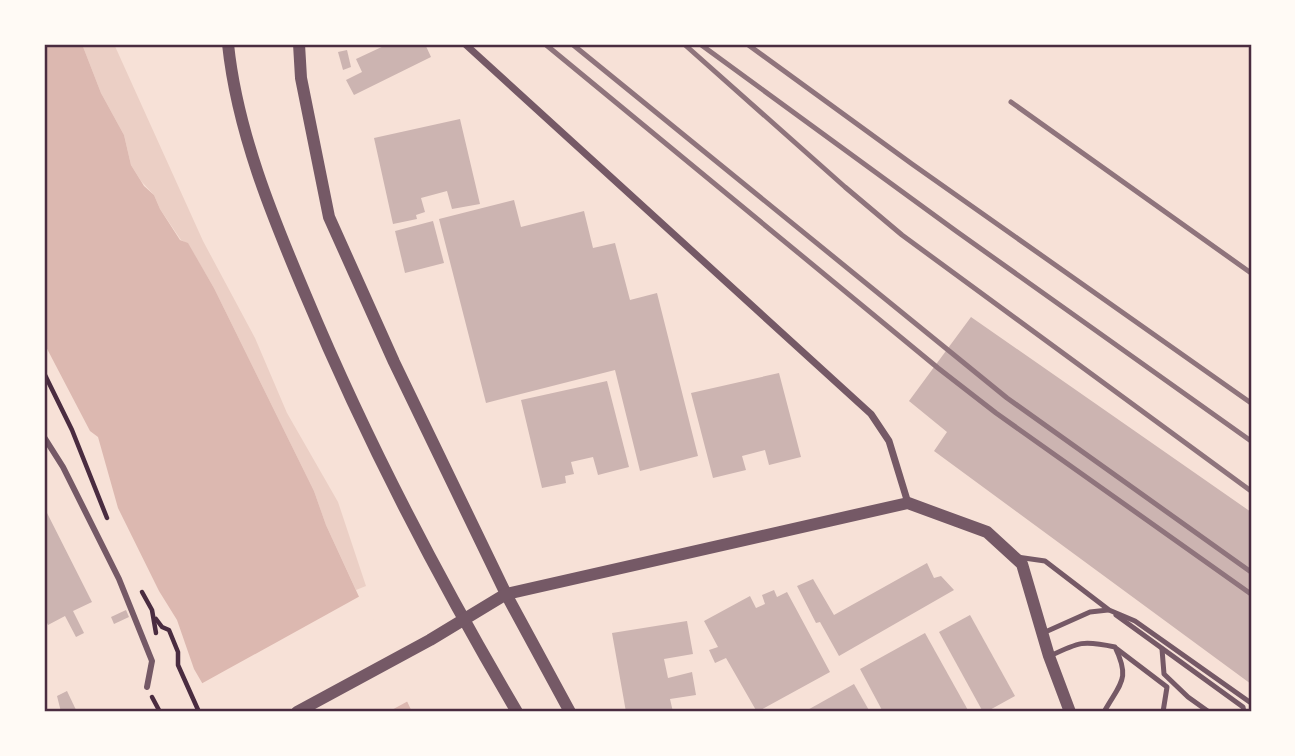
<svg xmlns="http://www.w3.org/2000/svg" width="1295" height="756" font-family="'Fira Sans',sans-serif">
<rect width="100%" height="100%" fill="#f7e1d7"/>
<polygon fill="#ebcfc5" points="82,44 114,44 203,241 255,338 287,413 338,502 366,586 356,590 326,525 314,491 214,288 188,244 181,240 160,209 154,195 141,181 131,165 124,135 101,93"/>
<polygon fill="#dcb8b0" points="44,44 82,44 101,93 124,135 131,165 144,186 154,195 160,209 180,240 188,243 214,288 314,491 326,525 412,712 219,712 194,669 177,620 159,591 118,508 98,437 90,431 44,343"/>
<polygon fill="#f7e1d7" points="362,595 410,700 388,712 215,712 199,685"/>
<g fill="#ccb4b1">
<polygon points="388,44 416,44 418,46 425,44 431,57 354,95 346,80 362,72 356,59"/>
<polygon points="347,50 351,67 343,70 338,52"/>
<polygon points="460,119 480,204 452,209 447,191 421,198 425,212 416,215 417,219 393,224 374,138"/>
<polygon points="514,200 521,227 584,211 593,248 615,243 630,300 657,293 698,456 640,471 615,370 486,403 439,219"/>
<polygon points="433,221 444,263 405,273 395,231"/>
<polygon points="971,317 1251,512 1251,684 934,451 947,432 909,401"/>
<polygon points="779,373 801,457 769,465 765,450 742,456 746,470 713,478 691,393"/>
<polygon points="607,381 629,467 598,475 593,457 571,462 574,474 565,476 566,483 542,488 521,400"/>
<polygon points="44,507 92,602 73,611 84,633 76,637 65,616 48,625 44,616"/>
<polygon points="927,563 934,578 941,576 954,590 839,656 820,622 816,623 797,586 813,579 834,615"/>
<polygon points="774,590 777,597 787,592 830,672 757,712 726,658 715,663 709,650 718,647 704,621 750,596 756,608 765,604 762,595"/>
<polygon points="126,610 129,617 114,624 111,617"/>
<polygon points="970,615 1015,696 986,712 983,712 939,632"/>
<polygon points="687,621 693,654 664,659 668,678 692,672 696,695 670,699 673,712 626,712 612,633"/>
<polygon points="925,633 969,712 883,712 860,669"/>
<polygon points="854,684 870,712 804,712"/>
<polygon points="67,691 77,712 61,712 57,696"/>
</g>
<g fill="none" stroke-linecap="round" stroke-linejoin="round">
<g stroke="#4a2c40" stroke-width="4.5">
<polyline points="44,373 72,430 107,518"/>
<polyline points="142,592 152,610 156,633"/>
<polyline points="156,619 162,627 169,630 178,652 178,665 199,712"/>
<polyline points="152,697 160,712"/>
</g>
<g stroke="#755966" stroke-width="5">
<polyline points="1017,557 1045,561 1109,610 1135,621 1251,703"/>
<polyline points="1116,615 1243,707 1244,712"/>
<polyline points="1043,633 1090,612 1108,610"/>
<polyline points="1117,649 1167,687 1163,712"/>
<polyline points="1162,649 1164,674 1188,697 1209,712"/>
<path d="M1050 656C1079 642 1083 640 1115 647 1131 680 1120 683 1104 712"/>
</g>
<polyline stroke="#755966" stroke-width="6" points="44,437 63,467 119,579 152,661 147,687"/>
<polyline stroke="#755966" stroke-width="7" points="465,44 871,414 889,441 908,503"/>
<g stroke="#755966" stroke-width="12">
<path d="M228 44C237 131 272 216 306 296 366 440 438 578 517 712"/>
<polyline points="299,44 301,78 329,217 394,362 506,594 570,712"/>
<polyline points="297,712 430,640 506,594 908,503 987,532 1022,564 1049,656 1070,712"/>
</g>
<g stroke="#8f747c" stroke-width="5">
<polyline points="545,44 938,368 996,413 1251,594"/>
<polyline points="572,44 1007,398 1251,572"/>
<polyline points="684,44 845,187 902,235 1251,491"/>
<polyline points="700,44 956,231 1251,441"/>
<polyline points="747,44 912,164 1251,403"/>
<polyline points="1011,102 1251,273"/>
</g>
</g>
<rect width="1295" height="756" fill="none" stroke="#fffaf5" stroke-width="91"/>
<rect x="46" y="46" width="1204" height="664" fill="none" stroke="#4a2c40" stroke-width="2.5"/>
</svg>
